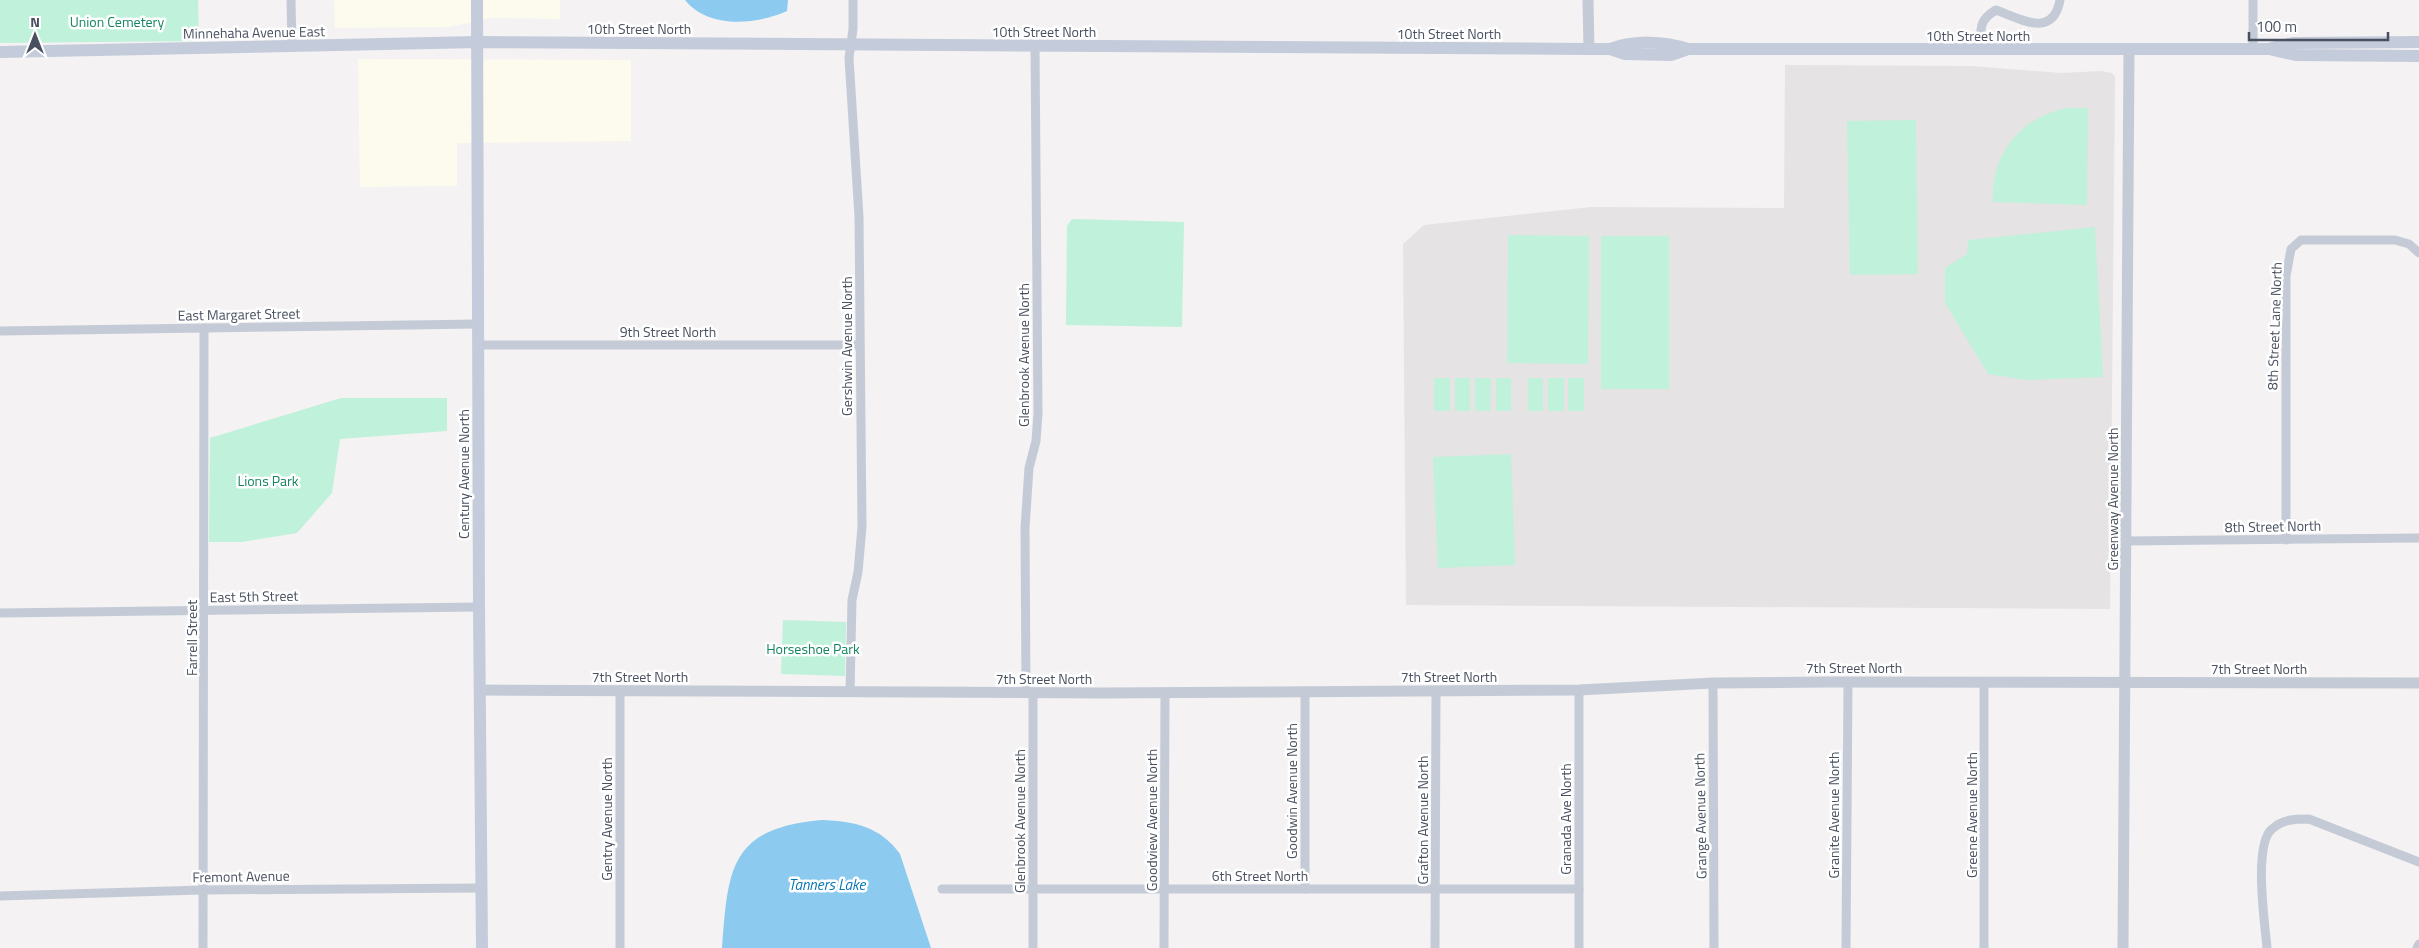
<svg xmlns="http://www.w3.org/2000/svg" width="2419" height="948" font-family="'Titillium Web',sans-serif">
<rect width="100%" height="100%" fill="#f4f2f2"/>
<g fill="#fdfbed">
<polygon points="334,0 560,0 560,19 491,18 449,27 335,28"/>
<polygon points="358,59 631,60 631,141 457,143 457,186 360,187"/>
</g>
<polygon fill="#e5e3e4" points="1785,65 1972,66 2061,73 2101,71 2112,73 2115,77 2110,609 1406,605 1403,244 1424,225 1591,207 1784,208"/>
<g fill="#c0f1db">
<polygon points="0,0 198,0 199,41 0,43"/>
<path d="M2067 108H2088L2087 205 1993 202C1990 155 2021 117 2067 108Z"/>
<polygon points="1916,120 1918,274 1850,275 1847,121"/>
<polygon points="1072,219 1184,222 1182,327 1066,325 1067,226"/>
<polygon points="2095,227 2103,377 2026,380 1988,374 1945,303 1945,268 1967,254 1968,240"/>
<polygon points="1508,235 1589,236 1588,364 1507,363"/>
<rect x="1601" y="236" width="68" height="153"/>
<rect x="1434" y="378" width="16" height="33"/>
<rect x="1455" y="378" width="15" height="33"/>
<polygon points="1475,378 1491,378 1490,411 1475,411"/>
<rect x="1496" y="378" width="15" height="33"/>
<rect x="1528" y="378" width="15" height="33"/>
<rect x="1548" y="378" width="16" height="33"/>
<rect x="1568" y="378" width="16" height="33"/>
<polygon points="341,398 447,398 447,431 340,439 332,493 297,533 242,542 209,542 210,438"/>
<polygon points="1511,454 1515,565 1438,568 1433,457"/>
<polygon points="783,620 846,622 845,676 781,674"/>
</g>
<g fill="#8ccbef">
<path d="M685 0H788L787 11C756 25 708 29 685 0Z"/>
<path d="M822 820C854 821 881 827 900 854L931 948H722C728 868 730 828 822 820Z"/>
</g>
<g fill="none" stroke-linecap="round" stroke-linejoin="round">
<g stroke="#c5cbd6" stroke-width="9">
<polyline points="291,0 292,47"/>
<polyline points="2253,0 2253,49"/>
<path d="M1981 50C1981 31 1977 21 1996 10 2020 19 2053 39 2060 0"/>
<polyline points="0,331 478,324"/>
<polyline points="478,345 859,345"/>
<polyline points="2286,540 2286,276 2291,249 2301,240 2395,240 2409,244 2419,253"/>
<polyline points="2127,541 2419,538"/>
<polyline points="0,613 479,607"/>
<polyline points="1713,683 1714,948"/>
<polyline points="620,690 620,948"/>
<polyline points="850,692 852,600 858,572 862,527 859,217 849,58 853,29 853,0"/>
<polyline points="1305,692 1305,889"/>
<polyline points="1026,693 1025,528 1029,468 1036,441 1038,413 1035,46"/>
<polyline points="942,889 1579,889"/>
<polyline points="0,896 202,890 482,888"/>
<polyline points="203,948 204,328"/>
<polyline points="1033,948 1033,693"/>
<polyline points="1164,948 1165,693"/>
<polyline points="1435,948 1436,691"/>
<polyline points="1579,948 1579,690"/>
<polyline points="1846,948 1848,682"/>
<polyline points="1984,948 1984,683"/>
<path d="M2267 948C2265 924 2253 845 2272 829 2283 819 2295 819 2309 819L2419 862"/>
<polyline points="2417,948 2419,944"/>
</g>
<g stroke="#c5cbd6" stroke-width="11">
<polyline points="1588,0 1589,49"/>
<polyline points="480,690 1102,693 1579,690 1713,683 1826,682 2419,683"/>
<polyline points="2123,948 2129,50"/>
</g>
<g stroke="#c4cbdb" stroke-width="12">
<polyline points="477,0 479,607 482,948"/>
<path d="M1610 49C1634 40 1664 41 1688 49H2268L2293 43 2419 42"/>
<polyline points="2273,50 2296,55 2419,56"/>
<polyline points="0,52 478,42 1589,49 1610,49 1625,54 1671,55 1688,49"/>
</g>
</g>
<g text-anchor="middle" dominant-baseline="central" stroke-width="5" stroke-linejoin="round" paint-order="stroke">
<g font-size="14" fill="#15865f" stroke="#fff">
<text x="117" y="21">Union Cemetery</text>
<text x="268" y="480">Lions Park</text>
<text x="813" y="648">Horseshoe Park</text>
</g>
<g font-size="14" fill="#495160" stroke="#fff">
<text x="639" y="28">10th Street North</text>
<text x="1044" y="31">10th Street North</text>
<text transform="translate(254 32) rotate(-1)">Minnehaha Avenue East</text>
<text x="1449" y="33">10th Street North</text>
<text x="1978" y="35">10th Street North</text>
<text transform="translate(239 314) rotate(-1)">East Margaret Street</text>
<text transform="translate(2274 326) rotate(-88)">8th Street Lane North</text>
<text x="668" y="331">9th Street North</text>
<text transform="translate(846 346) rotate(-90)">Gershwin Avenue North</text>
<text transform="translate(1023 355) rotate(-90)">Glenbrook Avenue North</text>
<text transform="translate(463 474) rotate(-90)">Century Avenue North</text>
<text transform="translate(2112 499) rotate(-90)">Greenway Avenue North</text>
<text transform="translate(2273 526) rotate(-1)">8th Street North</text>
<text transform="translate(254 596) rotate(-1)">East 5th Street</text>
<text transform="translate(191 638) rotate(-90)">Farrell Street</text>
<text x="1854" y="667">7th Street North</text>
<text x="2259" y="668">7th Street North</text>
<text x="640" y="676">7th Street North</text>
<text x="1449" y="676">7th Street North</text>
<text x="1044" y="678">7th Street North</text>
<text transform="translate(1291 791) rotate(-90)">Goodwin Avenue North</text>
<text transform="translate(1833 815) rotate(-90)">Granite Avenue North</text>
<text transform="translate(1971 815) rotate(-90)">Greene Avenue North</text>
<text transform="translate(1700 816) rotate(-91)">Grange Avenue North</text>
<text transform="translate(606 819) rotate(-90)">Gentry Avenue North</text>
<text transform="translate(1565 819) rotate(-90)">Granada Ave North</text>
<text transform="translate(1151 820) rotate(-90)">Goodview Avenue North</text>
<text transform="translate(1422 820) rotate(-90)">Grafton Avenue North</text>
<text transform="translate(1019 821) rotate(-90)">Glenbrook Avenue North</text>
<text x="1260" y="875">6th Street North</text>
<text transform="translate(241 876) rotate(-1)">Fremont Avenue</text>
</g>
<g font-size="15" font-style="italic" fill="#0875b4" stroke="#fff">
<text x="827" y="884">Tanners Lake</text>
</g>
</g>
<g transform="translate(35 35)" stroke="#ffffff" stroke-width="4" paint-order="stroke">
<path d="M0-4L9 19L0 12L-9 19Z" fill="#495160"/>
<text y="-8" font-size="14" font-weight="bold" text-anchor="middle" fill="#495160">N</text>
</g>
<path d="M2249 32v8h139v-8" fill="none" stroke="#495160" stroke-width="2.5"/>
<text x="2256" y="32" font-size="15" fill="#495160" stroke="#ffffff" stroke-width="4" paint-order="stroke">100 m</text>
</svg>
